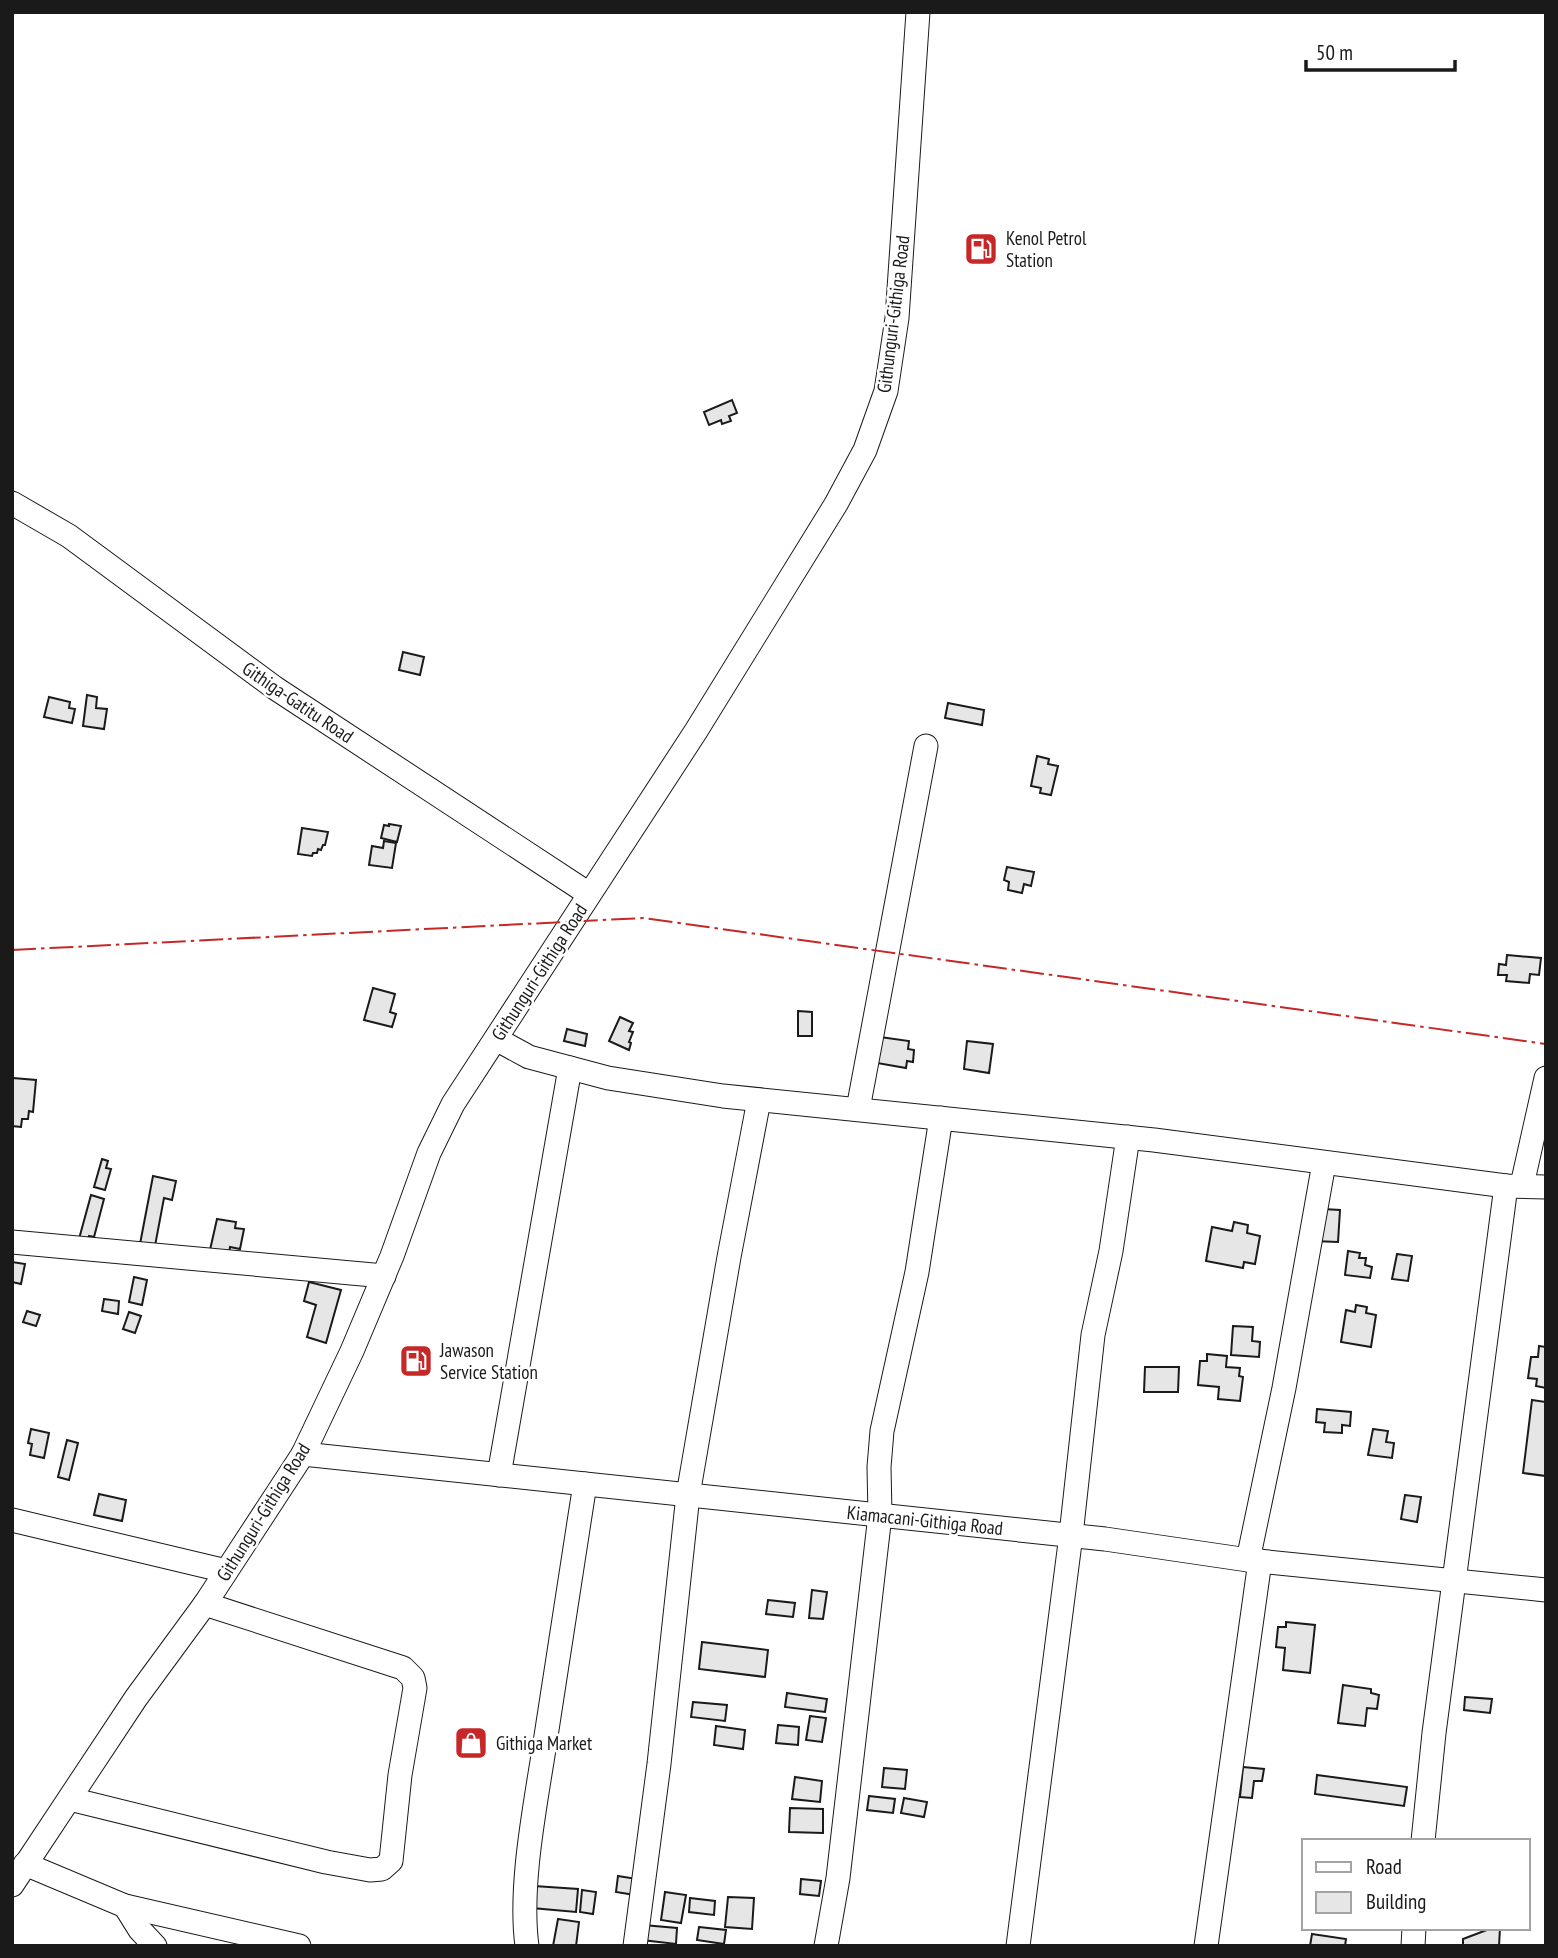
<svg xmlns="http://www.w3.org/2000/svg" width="1558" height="1958" font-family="'PT Sans Narrow',sans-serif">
<rect width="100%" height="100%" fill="#fff"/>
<g fill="#e6e6e6" stroke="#1a1a1a" stroke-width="2">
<polygon points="732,400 737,413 729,416 731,421 722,424 721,420 709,425 704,412"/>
<polygon points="403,652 424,657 420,675 399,670"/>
<polygon points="87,695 97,697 96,708 107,709 104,729 83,726"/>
<polygon points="49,697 70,702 69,708 75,709 72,723 44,717"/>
<polygon points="948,703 984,710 982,725 945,718"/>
<polygon points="1037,756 1049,759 1048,764 1058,766 1051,795 1040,793 1041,788 1031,786"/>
<polygon points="389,824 401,826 397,842 381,838 384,825 389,826"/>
<polygon points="302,828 328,832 325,845 323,845 321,850 318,849 317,853 313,853 312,856 298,854"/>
<polygon points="384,841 396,843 392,868 369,865 372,846 383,848"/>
<polygon points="1007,867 1034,872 1031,886 1024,884 1022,893 1008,890 1009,882 1004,880"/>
<polygon points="1507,955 1541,958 1539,975 1530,974 1529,983 1506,981 1507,975 1498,975 1499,964 1506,965"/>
<polygon points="373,988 395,994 390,1012 396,1014 392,1027 364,1020"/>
<polygon points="798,1011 812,1012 812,1036 798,1036"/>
<polygon points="620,1017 633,1023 629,1031 633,1032 629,1042 631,1043 629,1050 609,1041"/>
<polygon points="567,1029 587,1034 585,1046 564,1041"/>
<polygon points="880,1037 909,1041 908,1049 914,1050 913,1062 907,1061 906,1068 877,1063"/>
<polygon points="967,1041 993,1044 989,1073 964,1069"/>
<polygon points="13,1078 36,1080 33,1112 29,1111 28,1119 22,1119 21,1127 12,1126"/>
<polygon points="102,1159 108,1161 106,1168 111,1169 105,1190 94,1187"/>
<polygon points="153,1176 176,1181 172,1200 164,1198 155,1246 140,1244"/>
<polygon points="91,1195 104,1199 94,1237 89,1236 87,1242 79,1239"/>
<polygon points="1323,1209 1340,1210 1338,1242 1313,1241"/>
<polygon points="217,1219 236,1222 235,1228 244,1229 240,1249 230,1247 229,1253 210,1250"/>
<polygon points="1234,1222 1248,1225 1247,1233 1260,1236 1255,1264 1244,1262 1243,1268 1206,1261 1212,1227 1232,1231"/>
<polygon points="1348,1251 1360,1253 1359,1258 1366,1258 1365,1265 1372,1267 1370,1278 1345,1275"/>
<polygon points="1397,1254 1412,1256 1408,1281 1392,1279"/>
<polygon points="12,1262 25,1264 21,1284 12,1282"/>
<polygon points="134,1277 147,1280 142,1305 129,1302"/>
<polygon points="309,1282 341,1290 326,1343 307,1337 316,1305 304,1301"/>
<polygon points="104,1299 119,1301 118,1314 102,1311"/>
<polygon points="1356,1305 1367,1307 1366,1313 1376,1315 1371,1347 1341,1342 1346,1310 1355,1312"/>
<polygon points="27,1311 40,1315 36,1326 23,1322"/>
<polygon points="129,1312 141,1316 135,1333 123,1329"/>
<polygon points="1233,1326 1253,1327 1252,1341 1260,1342 1259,1357 1231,1355"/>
<polygon points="1539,1346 1546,1347 1546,1388 1536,1386 1537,1379 1528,1378 1531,1357 1538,1357"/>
<polygon points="1207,1354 1227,1356 1226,1367 1240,1368 1239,1376 1243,1377 1240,1401 1218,1399 1219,1387 1198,1385 1200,1361 1207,1361"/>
<polygon points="1145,1367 1179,1367 1178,1392 1144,1392"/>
<polygon points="1532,1400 1546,1402 1546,1476 1523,1473"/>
<polygon points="1317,1409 1351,1412 1350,1426 1342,1425 1342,1433 1324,1432 1325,1423 1316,1422"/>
<polygon points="31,1429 49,1433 44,1458 30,1455 32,1444 28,1443"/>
<polygon points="1373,1429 1388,1431 1386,1442 1394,1443 1392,1458 1368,1455"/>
<polygon points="67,1440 78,1443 69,1480 58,1477"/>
<polygon points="99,1494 126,1500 122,1521 94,1515"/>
<polygon points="1405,1495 1421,1497 1417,1522 1401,1519"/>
<polygon points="812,1590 827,1592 823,1619 809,1618"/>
<polygon points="768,1600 795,1603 793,1617 766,1614"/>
<polygon points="1286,1622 1315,1625 1310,1673 1283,1670 1285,1648 1276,1647 1278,1627 1286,1627"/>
<polygon points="702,1642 768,1650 765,1677 699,1669"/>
<polygon points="1343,1685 1371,1689 1371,1693 1379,1695 1377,1709 1367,1708 1365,1726 1338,1723"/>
<polygon points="787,1693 827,1699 825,1712 785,1707"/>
<polygon points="1465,1697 1492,1699 1490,1713 1464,1710"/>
<polygon points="693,1702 727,1705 725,1721 691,1717"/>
<polygon points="810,1716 826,1718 822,1742 806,1740"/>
<polygon points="778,1725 799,1727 798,1745 776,1743"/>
<polygon points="716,1726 745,1730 743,1749 714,1745"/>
<polygon points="1243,1767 1264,1769 1262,1781 1254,1781 1252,1798 1240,1797"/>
<polygon points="884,1768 907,1770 905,1789 882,1787"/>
<polygon points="1317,1775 1407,1787 1404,1806 1315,1794"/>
<polygon points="795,1777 822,1781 820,1802 792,1799"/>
<polygon points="869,1796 895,1799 893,1813 867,1810"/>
<polygon points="904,1798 927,1802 924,1817 901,1813"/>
<polygon points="790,1808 823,1809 823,1833 789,1832"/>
<polygon points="618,1876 637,1879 635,1895 616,1892"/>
<polygon points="801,1879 821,1881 819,1896 800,1894"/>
<polygon points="534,1886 578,1889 576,1912 532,1908"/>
<polygon points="582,1890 596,1892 593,1914 580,1912"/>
<polygon points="665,1892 686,1895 681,1923 661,1920"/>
<polygon points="728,1897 754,1898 752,1929 725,1927"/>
<polygon points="690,1898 715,1901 714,1915 689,1912"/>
<polygon points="558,1919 579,1922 576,1946 553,1946"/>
<polygon points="643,1925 677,1928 676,1944 642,1940"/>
<polygon points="699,1927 726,1930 724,1944 697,1940"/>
<polygon points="1492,1928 1500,1928 1499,1946 1463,1946 1463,1939"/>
<polygon points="1312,1934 1346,1939 1345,1946 1310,1946"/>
</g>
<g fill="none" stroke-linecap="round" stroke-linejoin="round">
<defs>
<g id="minor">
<polyline points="12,503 69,536 275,688 589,894"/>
<polyline points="496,1039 529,1057 608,1078 723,1096 1154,1140 1506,1186 1546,1187"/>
<polyline points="858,1109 926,746"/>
<polyline points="1522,1185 1546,1078"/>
<polyline points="12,1242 384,1276"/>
<polyline points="303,1454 1105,1539 1248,1560 1546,1590"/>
<polyline points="499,1475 570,1068"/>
<polyline points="12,1520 226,1571"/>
<polyline points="1248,1560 1284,1388 1324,1163"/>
<polyline points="70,1799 326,1862 370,1870 382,1869 391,1861 400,1775 415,1688 413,1678 403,1668 205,1604"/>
<polyline points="1423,1841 1434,1733 1506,1186"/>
<polyline points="25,1864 125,1906 299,1946"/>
<polyline points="12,1885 136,1698 205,1604 303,1454 352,1351 392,1256 429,1153 453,1104 696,731 836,504 865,450 886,391 897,318 918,12"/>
<polyline points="125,1906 140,1930 155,1946"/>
<path d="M527 1946C519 1887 535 1807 544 1749 558 1660 571 1572 585 1484"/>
<polyline points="635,1946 659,1764 688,1495 729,1257 759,1100"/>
<polyline points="826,1946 838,1878 880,1515 879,1467 882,1431 917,1272 941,1118"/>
<polyline points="1018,1946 1071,1535 1093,1335 1111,1251 1128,1137"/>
<polyline points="1206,1946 1260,1561"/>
<polyline points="1413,1946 1414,1928"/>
</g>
</defs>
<use href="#minor" stroke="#1a1a1a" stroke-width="25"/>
<use href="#minor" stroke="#fff" stroke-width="23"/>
<polyline stroke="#c62828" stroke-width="2" stroke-dasharray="24 5 3.5 5" stroke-linecap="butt" points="12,950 643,918 1546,1044"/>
</g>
<defs>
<symbol id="fuel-square" viewBox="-11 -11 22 22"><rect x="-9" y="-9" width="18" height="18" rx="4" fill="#c62828" stroke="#fff"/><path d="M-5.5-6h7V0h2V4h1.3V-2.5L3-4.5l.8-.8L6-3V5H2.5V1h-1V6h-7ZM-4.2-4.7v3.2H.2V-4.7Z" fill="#fff"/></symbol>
<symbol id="shop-square" viewBox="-11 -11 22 22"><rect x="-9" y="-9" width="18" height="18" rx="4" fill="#c62828" stroke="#fff"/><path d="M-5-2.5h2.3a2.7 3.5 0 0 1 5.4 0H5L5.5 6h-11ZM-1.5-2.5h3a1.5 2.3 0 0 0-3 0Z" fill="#fff"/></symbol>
</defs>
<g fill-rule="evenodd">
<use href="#fuel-square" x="962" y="230" width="38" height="38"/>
<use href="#fuel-square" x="397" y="1342" width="38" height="38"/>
<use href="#shop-square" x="452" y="1724" width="38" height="38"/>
</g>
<g text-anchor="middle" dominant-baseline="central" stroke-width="5" stroke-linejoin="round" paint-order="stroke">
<g font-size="19" fill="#1a1a1a" stroke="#fff" text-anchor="start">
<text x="1006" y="238">Kenol Petrol<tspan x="1006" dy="22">Station</tspan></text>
<text x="440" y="1350">Jawason<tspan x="440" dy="22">Service Station</tspan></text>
<text x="496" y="1743">Githiga Market</text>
</g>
<g font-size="19" fill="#1a1a1a" stroke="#fff">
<text transform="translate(893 314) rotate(-83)">Githunguri-Githiga Road</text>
<text transform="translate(298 702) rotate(34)">Githiga-Gatitu Road</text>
<text transform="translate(539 972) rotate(-57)">Githunguri-Githiga Road</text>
<text transform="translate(263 1512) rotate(-58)">Githunguri-Githiga Road</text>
<text transform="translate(925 1520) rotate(6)">Kiamacani-Githiga Road</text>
</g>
</g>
<rect width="1558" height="1958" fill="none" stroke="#1a1a1a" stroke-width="28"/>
<rect x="1302" y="1839" width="228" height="91" fill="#ffffff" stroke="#a3a3a3" stroke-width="2"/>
<rect x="1316" y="1862" width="35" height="10" fill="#ffffff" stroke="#a3a3a3" stroke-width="2"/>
<text x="1366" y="1874" font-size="21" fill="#1a1a1a">Road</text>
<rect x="1316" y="1892" width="35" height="21" fill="#e6e6e6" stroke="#a3a3a3" stroke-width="2"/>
<text x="1366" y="1909" font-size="21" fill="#1a1a1a">Building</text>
<path d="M1306 60v10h149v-10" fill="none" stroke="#1a1a1a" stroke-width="3.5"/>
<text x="1316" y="60" font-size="21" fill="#1a1a1a" stroke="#ffffff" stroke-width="5" paint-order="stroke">50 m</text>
</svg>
